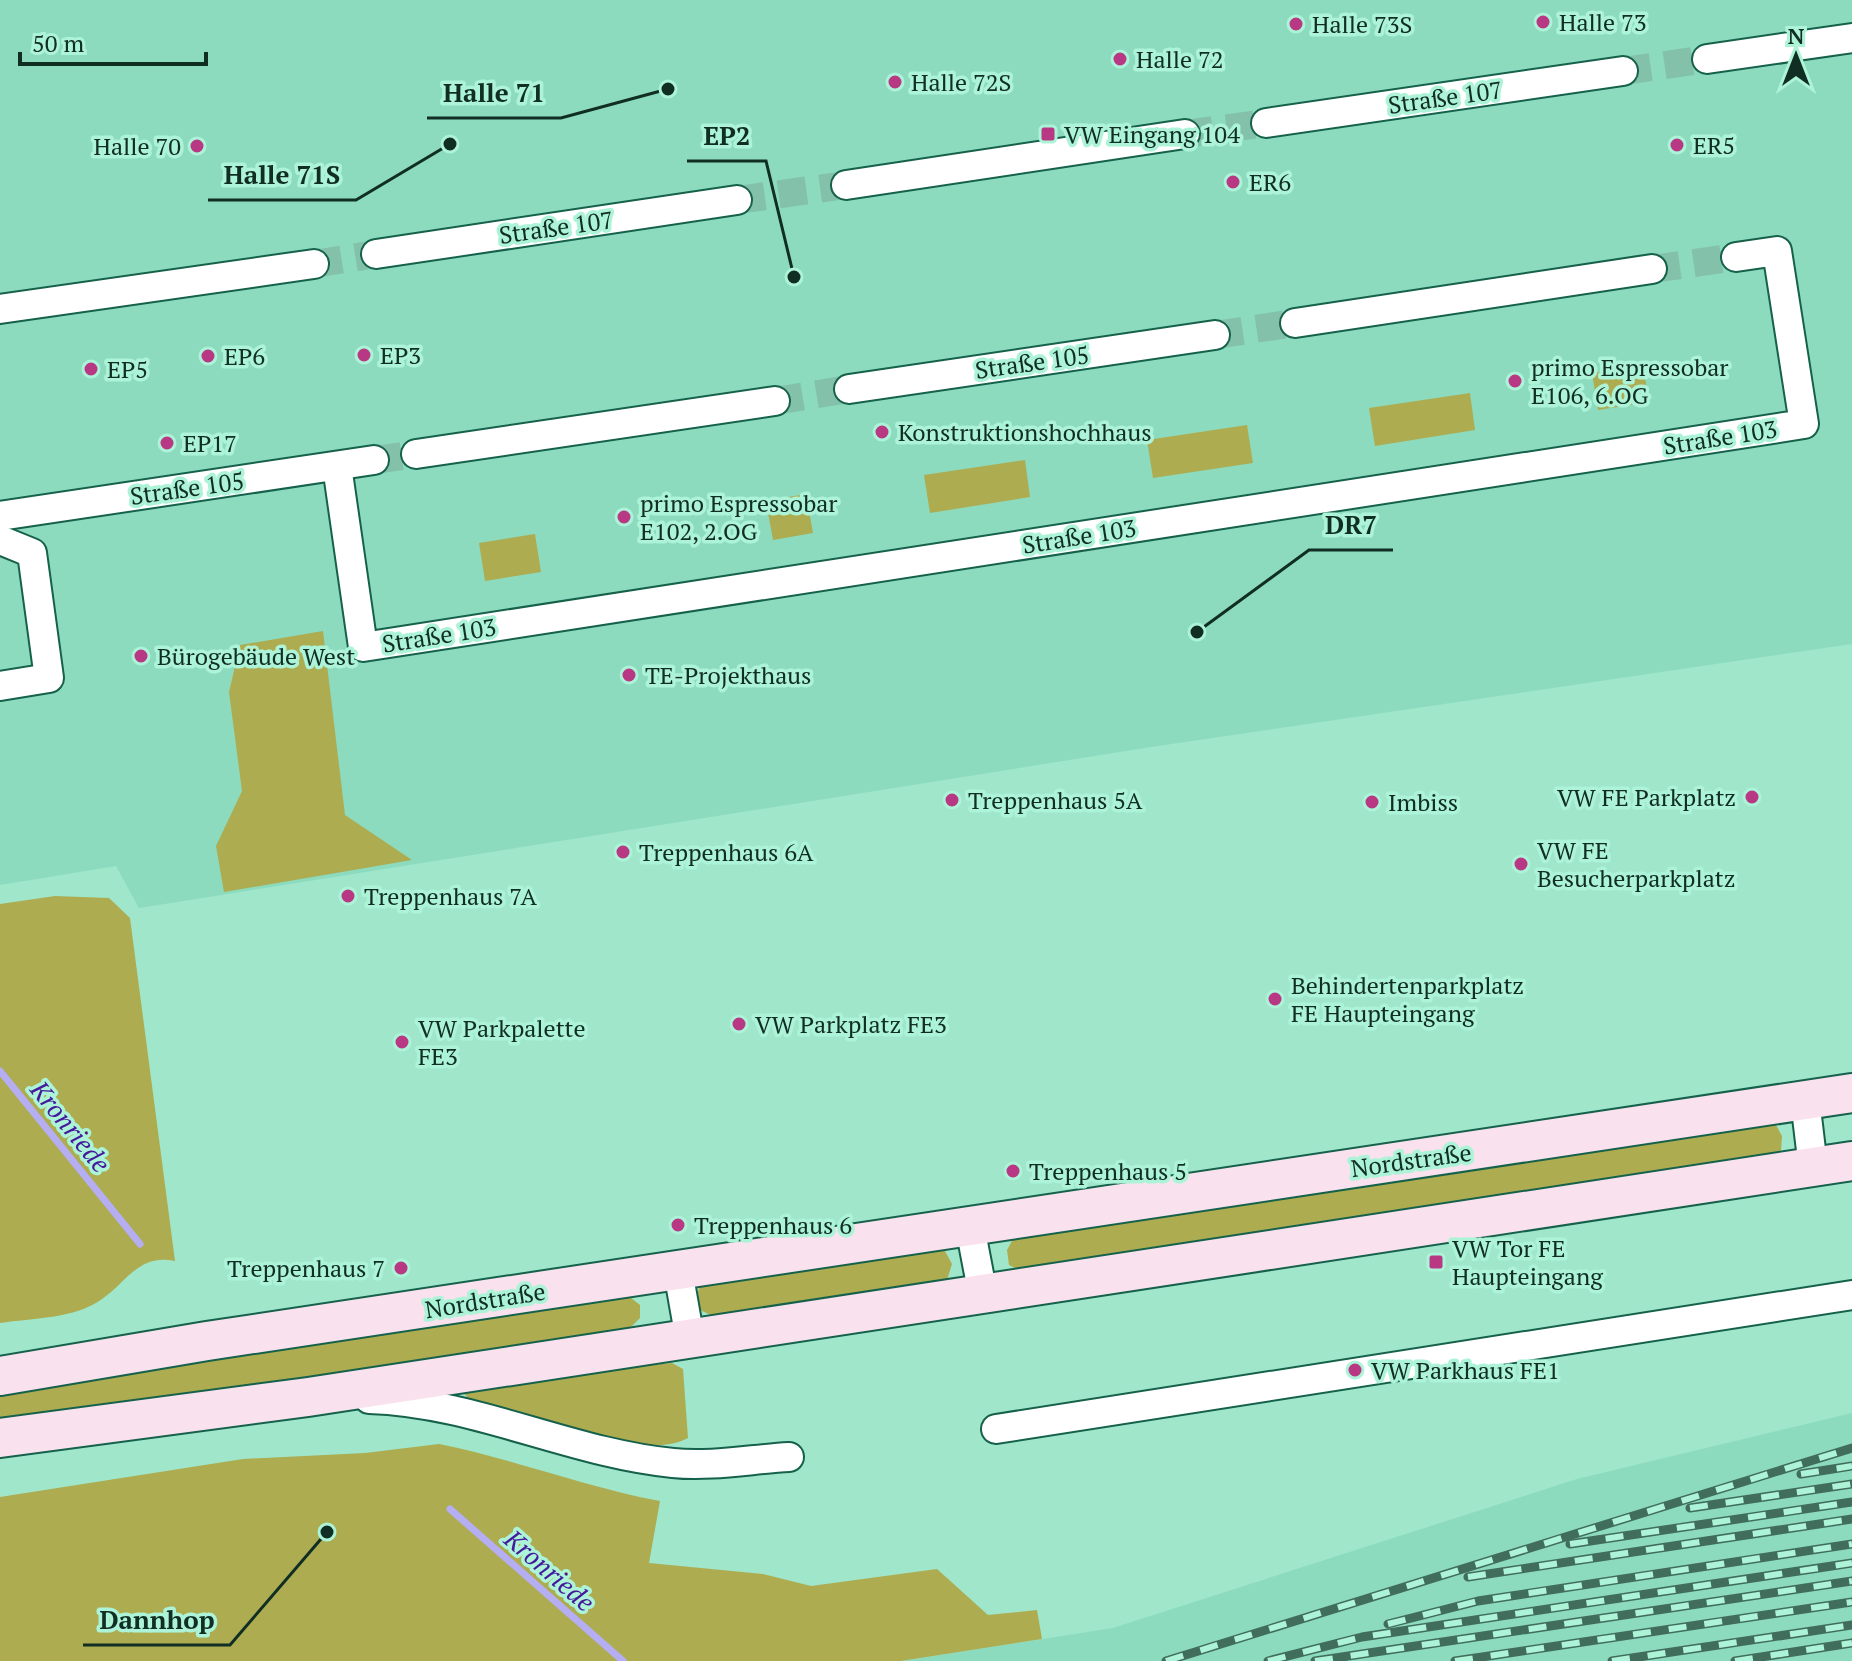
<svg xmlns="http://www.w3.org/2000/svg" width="1852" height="1661" font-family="'PT Serif',serif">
<rect width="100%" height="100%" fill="#9fe6cb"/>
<g fill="#8cdbbe">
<polygon points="0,0 1852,0 1852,644 1151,747 139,908 116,866 0,885"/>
<polygon points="1852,1413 1852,1661 902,1661 1113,1628 1577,1479"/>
</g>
<g fill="#adac50">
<polygon points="1643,365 1649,402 1598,410 1592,373"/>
<polygon points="1470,393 1475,430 1375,446 1369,408"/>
<polygon points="1247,425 1253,463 1153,478 1147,440"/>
<polygon points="1025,460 1030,497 930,513 924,475"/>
<polygon points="806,494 813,533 773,540 766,501"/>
<polygon points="535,534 541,572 485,581 479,543"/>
<polygon points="323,631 345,815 412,860 224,892 216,846 242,791 229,692 240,645"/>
<path d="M55 896 109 898 130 918 175 1261C139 1253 127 1282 102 1299 75 1319 32 1318 0 1323V904Z"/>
<polygon points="1760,1120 1776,1125 1782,1136 1781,1150 1772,1158 1019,1270 1009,1265 1007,1250 1013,1239"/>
<polygon points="926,1248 945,1251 952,1264 947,1280 713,1316 700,1310 696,1296 701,1284"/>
<polygon points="612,1296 631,1298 640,1305 640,1318 632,1326 617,1332 0,1422 0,1394"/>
<path d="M672 1363 683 1369 688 1438C638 1465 522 1412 468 1398L461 1390 472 1382Z"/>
<path d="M439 1444C514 1459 585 1487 660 1501L649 1563 763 1574 811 1586 937 1569 988 1615 1037 1610 1042 1639 901 1661H0V1497L243 1459 365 1453Z"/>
</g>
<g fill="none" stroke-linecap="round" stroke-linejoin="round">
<g stroke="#b5aef2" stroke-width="7">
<polyline points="0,1071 140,1244"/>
<polyline points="450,1509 623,1661"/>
</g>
<g stroke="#83c1aa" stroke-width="28" stroke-dasharray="28 14" stroke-linecap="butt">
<polyline points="1623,71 1707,59"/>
<polyline points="1185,134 1266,123"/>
<polyline points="737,200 846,185"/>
<polyline points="314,264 376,254"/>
<polyline points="1652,269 1736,257"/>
<polyline points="1215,335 1295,323"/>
<polyline points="775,401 849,389"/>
<polyline points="374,460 416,454"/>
</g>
<defs>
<g id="street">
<polyline points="1707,59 1852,38"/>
<polyline points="1266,123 1623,71"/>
<polyline points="846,185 1185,134"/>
<polyline points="376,254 737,200"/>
<polyline points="0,309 314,264"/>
<polyline points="1295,323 1652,269"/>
<polyline points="849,389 1215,335"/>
<polyline points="416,454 775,401"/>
<polyline points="337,466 363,647 1804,424 1777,251 1736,257"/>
<polyline points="0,516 374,460"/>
<polyline points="0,540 32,553 49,678 0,686"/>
<polyline points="1805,1100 1813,1167"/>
<polyline points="970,1227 983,1295"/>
<polyline points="678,1271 690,1339"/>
<path d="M369 1399C474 1402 570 1453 673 1463 710 1467 752 1459 789 1457"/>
<polyline points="996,1429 1852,1295"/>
</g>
<g id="secondary">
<polyline points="0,1376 207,1341 1852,1093"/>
<polyline points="0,1438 308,1397 1852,1161"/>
</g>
</defs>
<use href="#street" stroke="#16614b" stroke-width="32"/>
<use href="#secondary" stroke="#16614b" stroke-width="42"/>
<use href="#street" stroke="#fff" stroke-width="28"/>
<use href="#secondary" stroke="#f9e2ee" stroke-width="38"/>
<defs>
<g id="rail">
<polyline points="1801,1474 1852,1466"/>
<polyline points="1690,1508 1852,1484"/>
<polyline points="1570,1544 1852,1502"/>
<polyline points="1468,1577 1852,1519"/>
<polyline points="1388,1624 1478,1601 1852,1544"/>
<polyline points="1166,1661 1852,1448"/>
<polyline points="1268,1661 1362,1637 1852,1563"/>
<polyline points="1315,1661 1852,1581"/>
<polyline points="1455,1661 1852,1602"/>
<polyline points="1612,1661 1852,1625"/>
<polyline points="1735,1661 1852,1643"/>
</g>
</defs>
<use href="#rail" stroke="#416d5d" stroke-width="9"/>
<use href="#rail" stroke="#acf3d8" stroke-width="6" stroke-dasharray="18" stroke-linecap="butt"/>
</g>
<g fill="#b83883" stroke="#acf3d8" stroke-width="3">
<circle cx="1543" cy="22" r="8"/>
<circle cx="1296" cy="24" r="8"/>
<circle cx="1120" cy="59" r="8"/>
<circle cx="895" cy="82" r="8"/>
<rect x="1040" y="126" width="16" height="16" rx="4"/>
<circle cx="1677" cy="145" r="8"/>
<circle cx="197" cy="146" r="8"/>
<circle cx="1233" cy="182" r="8"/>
<circle cx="364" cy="355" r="8"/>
<circle cx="208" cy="356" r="8"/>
<circle cx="91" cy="369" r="8"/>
<circle cx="1515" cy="381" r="8"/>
<circle cx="882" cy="432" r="8"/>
<circle cx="167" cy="443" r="8"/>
<circle cx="624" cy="517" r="8"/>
<circle cx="141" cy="656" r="8"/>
<circle cx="629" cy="675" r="8"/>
<circle cx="1752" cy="797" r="8"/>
<circle cx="952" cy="800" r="8"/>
<circle cx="1372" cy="802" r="8"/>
<circle cx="623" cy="852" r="8"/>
<circle cx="1521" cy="864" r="8"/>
<circle cx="348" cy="896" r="8"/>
<circle cx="1275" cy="999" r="8"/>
<circle cx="739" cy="1024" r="8"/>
<circle cx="402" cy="1042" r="8"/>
<circle cx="1013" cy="1171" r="8"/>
<circle cx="678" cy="1225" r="8"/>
<rect x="1428" y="1254" width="16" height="16" rx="4"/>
<circle cx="401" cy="1268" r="8"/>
<circle cx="1355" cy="1370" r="8"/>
</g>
<g text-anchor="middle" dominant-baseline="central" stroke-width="7" stroke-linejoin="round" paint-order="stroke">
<g font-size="24" fill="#112e24" stroke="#acf3d8" text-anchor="start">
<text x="1559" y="22">Halle 73</text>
<text x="1312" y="24">Halle 73S</text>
<text x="1136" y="59">Halle 72</text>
<text x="911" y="82">Halle 72S</text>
<text x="1064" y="134">VW Eingang 104</text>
<text x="1693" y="145">ER5</text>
<text x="181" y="146" text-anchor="end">Halle 70</text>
<text x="1249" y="182">ER6</text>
<text x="380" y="355">EP3</text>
<text x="224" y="356">EP6</text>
<text x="1531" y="367">primo Espressobar<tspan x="1531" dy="28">E106, 6.OG</tspan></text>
<text x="107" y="369">EP5</text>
<text x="898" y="432">Konstruktionshochhaus</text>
<text x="183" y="443">EP17</text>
<text x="640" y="503">primo Espressobar<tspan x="640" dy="28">E102, 2.OG</tspan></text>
<text x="157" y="656">Bürogebäude West</text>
<text x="645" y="675">TE-Projekthaus</text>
<text x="1736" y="797" text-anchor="end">VW FE Parkplatz</text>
<text x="968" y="800">Treppenhaus 5A</text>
<text x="1388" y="802">Imbiss</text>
<text x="1537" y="850">VW FE<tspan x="1537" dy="28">Besucherparkplatz</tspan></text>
<text x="639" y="852">Treppenhaus 6A</text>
<text x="364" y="896">Treppenhaus 7A</text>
<text x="1291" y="985">Behindertenparkplatz<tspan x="1291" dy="28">FE Haupteingang</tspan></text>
<text x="755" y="1024">VW Parkplatz FE3</text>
<text x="418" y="1028">VW Parkpalette<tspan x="418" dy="28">FE3</tspan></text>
<text x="1029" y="1171">Treppenhaus 5</text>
<text x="694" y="1225">Treppenhaus 6</text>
<text x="1452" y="1248">VW Tor FE<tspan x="1452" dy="28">Haupteingang</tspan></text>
<text x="385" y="1268" text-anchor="end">Treppenhaus 7</text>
<text x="1371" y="1370">VW Parkhaus FE1</text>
</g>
<g font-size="24" fill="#112e24" stroke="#acf3d8">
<text transform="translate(1445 97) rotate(-8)">Straße 107</text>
<text transform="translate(556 227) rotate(-8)">Straße 107</text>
<text transform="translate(1032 362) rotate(-8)">Straße 105</text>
<text transform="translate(1720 437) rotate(-9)">Straße 103</text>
<text transform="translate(187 488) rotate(-8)">Straße 105</text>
<text transform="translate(1079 536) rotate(-9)">Straße 103</text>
<text transform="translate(439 635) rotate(-9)">Straße 103</text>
<text transform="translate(1411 1160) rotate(-8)">Nordstraße</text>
<text transform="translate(485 1300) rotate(-9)">Nordstraße</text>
</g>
<g font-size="26" font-style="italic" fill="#44199b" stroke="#acf3d8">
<text transform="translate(71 1126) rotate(51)">Kronriede</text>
<text transform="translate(550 1570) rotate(41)">Kronriede</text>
</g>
</g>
<path fill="none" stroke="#112e24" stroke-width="3" d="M668 89L561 118H427M794 277L766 161H687M450 144L356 200H208M1197 632L1309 550H1393M327 1532L230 1645H83"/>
<g fill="#112e24" stroke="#acf3d8" stroke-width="3">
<circle cx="668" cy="89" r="8"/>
<circle cx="794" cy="277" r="8"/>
<circle cx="450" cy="144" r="8"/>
<circle cx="1197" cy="632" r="8"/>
<circle cx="327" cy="1532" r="8"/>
</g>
<g font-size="26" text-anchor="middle" font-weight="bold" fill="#112e24" stroke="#acf3d8" stroke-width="7" stroke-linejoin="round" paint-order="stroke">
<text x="494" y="102">Halle 71</text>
<text x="727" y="145">EP2</text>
<text x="282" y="184">Halle 71S</text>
<text x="1351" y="534">DR7</text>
<text x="157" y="1629">Dannhop</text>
</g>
<g transform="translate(1796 56)" stroke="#acf3d8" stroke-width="6" paint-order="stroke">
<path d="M0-6L14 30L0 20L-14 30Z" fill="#112e24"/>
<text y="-12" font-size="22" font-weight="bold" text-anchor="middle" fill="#112e24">N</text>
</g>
<path d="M20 52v12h186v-12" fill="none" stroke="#112e24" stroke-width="4"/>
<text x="32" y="52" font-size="24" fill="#112e24" stroke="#acf3d8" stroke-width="6" paint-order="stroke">50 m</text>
</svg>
